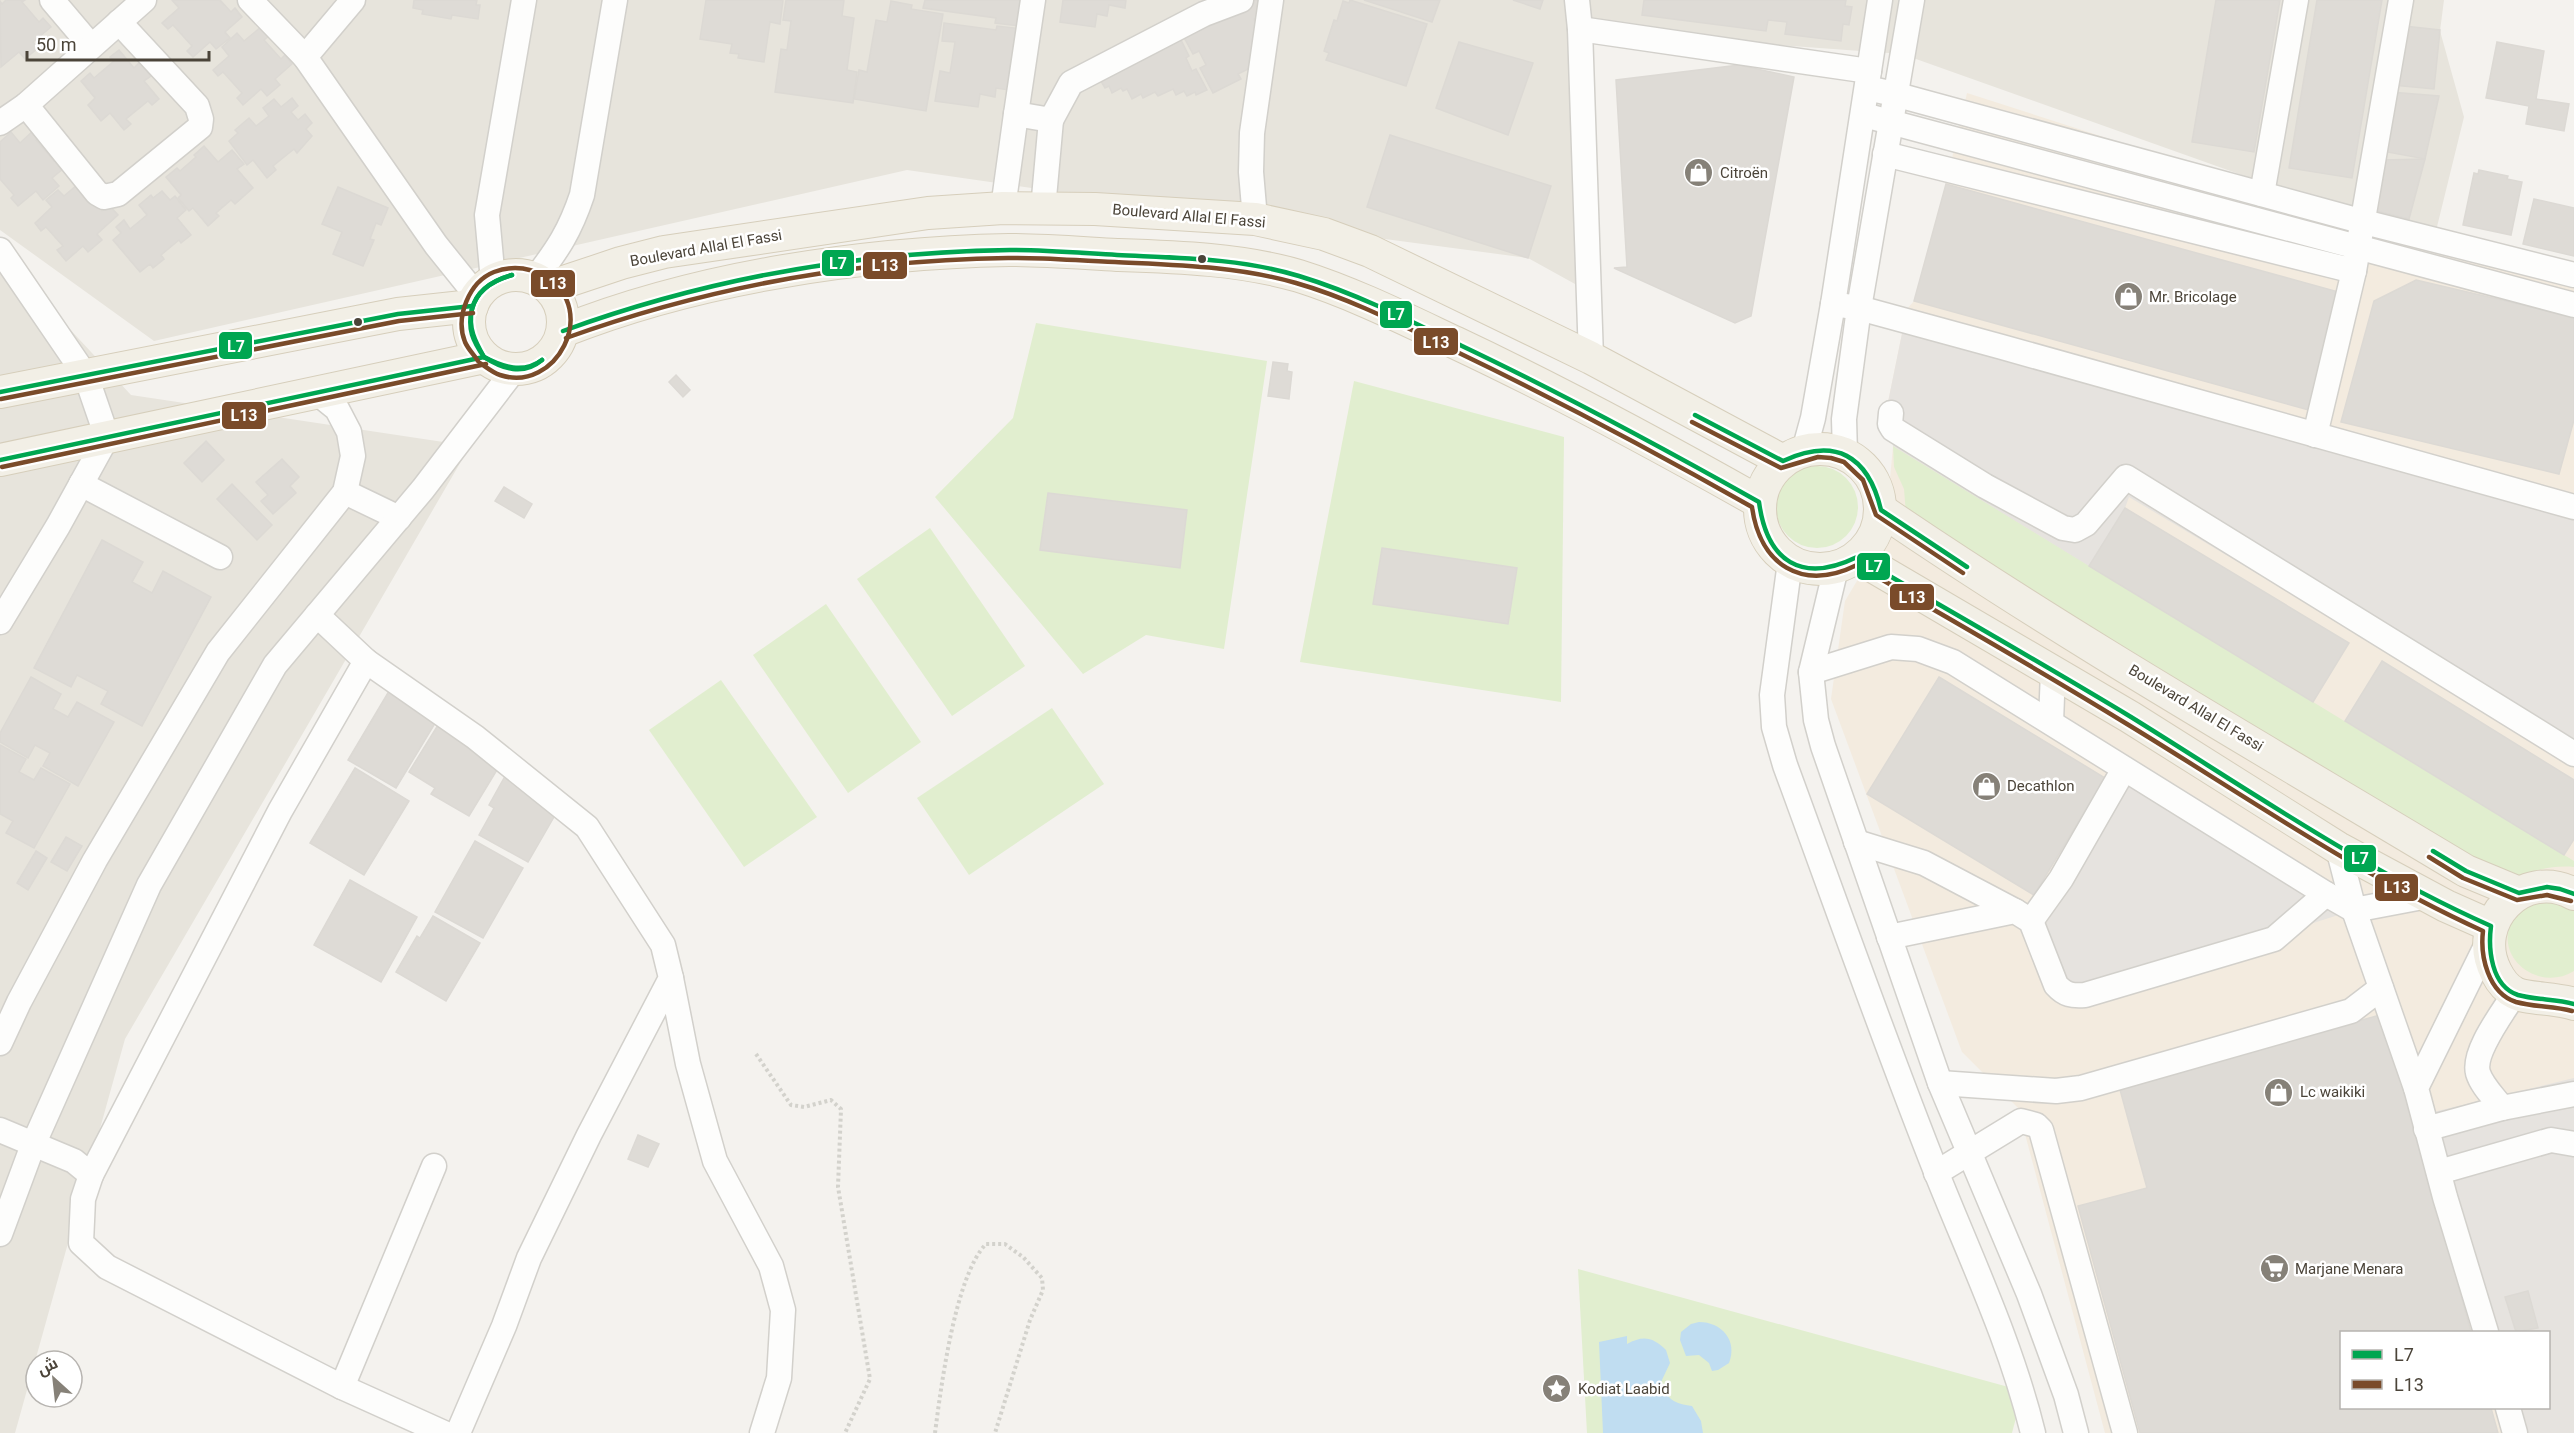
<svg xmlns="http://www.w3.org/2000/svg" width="2574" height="1433" font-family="Roboto,Cairo,sans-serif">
<rect width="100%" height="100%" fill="#f4f2ee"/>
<g fill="#e7e4dc">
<polygon points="0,0 1577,0 1575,284 1528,258 1385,239 907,170 154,341 0,230"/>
<polygon points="1581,0 2444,0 2440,31 2464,117 2433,243 1902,54 1581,31"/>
<polygon points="0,254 131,395 470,446 125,1039 15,1433 0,1433"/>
</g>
<path fill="#f3ebdf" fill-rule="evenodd" d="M1967 93 2433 243 2574 272V1433H2105L2018 1108 1962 1052 1831 699 1845 601 1885 534 1893 446 1887 407 1907 309 1914 301 1946 184ZM2342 1332H2548V1408H2342Z"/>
<g fill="#e1eecf">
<polygon points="1036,323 1267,361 1224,649 1146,635 1083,674 935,497 1013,418"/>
<polygon points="1354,381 1564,437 1561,702 1300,662"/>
<path d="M1893 446 2574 861V867C2550 865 2531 871 2509 881L1906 514 1904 489 1894 467Z"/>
<circle cx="1817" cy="507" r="41"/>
<polygon points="930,528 1025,666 952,716 857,579"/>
<polygon points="826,604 921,742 848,793 753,655"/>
<polygon points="721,680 817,817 744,867 649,730"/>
<polygon points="1052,708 1104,784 969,875 917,798"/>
<path d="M2542 898 2574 905V971C2537 994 2489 954 2515 916 2520 909 2534 903 2542 898Z"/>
<polygon points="1578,1269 2023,1391 2012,1433 1587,1433"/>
</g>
<g fill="#e6e3df">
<polygon points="1907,309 2574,495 2574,763 2129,497 2125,508 2089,566 1893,446 1887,407"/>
<polygon points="2126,762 2354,910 2061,1004 2031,921"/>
<polygon points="2574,1078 2574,1433 2515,1433 2508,1408 2548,1408 2548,1332 2487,1332 2425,1114"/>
</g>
<g fill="#c0ddf1">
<path d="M1699 1322C1722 1322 1738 1341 1729 1363L1718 1370 1712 1371 1709 1363 1699 1355 1686 1356 1680 1340 1681 1332 1691 1324Z"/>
<path d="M1627 1336V1344C1643 1335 1653 1337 1666 1350L1670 1363 1661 1382C1666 1399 1675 1404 1692 1406L1701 1421 1703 1433H1603L1599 1342Z"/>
</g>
<g fill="#dedbd6" stroke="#dcd9d4" stroke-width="1.5">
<polygon points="6,0 25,0 22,2 39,22 43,18 51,27 33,42 38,48 25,59 19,52 1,67 0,1 2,4"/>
<polygon points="172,0 220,0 231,12 235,8 242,17 225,32 230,38 216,49 210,42 193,57 187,51 192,46 173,25 168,29 162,23 179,8"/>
<polygon points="414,0 477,0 476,5 480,5 478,19 452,15 451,19 422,14 423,10 413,8"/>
<polygon points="706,0 783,0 780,24 770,22 764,62 738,58 739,54 730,53 732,44 700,39"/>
<polygon points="786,0 844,0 842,16 854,18 847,70 857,72 853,103 775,92 781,49 787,50 791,21 783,20"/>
<polygon points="925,0 1024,0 1021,26 995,23 996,18 923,8"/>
<polygon points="1063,0 1126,0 1125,8 1109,5 1107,16 1097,14 1095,27 1060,22"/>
<polygon points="1243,0 1262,0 1264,3 1258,6 1262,15 1254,19 1261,30 1264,61 1238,74 1241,79 1213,93 1200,68 1206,65 1199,51 1193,54 1180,30"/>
<polygon points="1350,0 1427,24 1406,86 1326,60 1329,53 1324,51 1334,20 1337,21 1343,1 1349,3"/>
<polygon points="1364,0 1440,0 1432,22"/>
<polygon points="1513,0 1543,0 1540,9"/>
<polygon points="1644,0 1846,0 1845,6 1852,7 1849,25 1843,24 1841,41 1785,34 1787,22 1768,20 1766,31 1642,15"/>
<polygon points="2216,0 2280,0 2254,152 2192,142"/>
<polygon points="2317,0 2382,0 2352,178 2289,168"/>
<polygon points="891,1 912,5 911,9 943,14 926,111 854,99 859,70 867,72 876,20 887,22"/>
<polygon points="944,23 996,30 997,26 1023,29 1009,90 996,88 995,97 980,94 978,107 935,101 940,71 950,73 955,42 942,41"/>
<polygon points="2404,26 2440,30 2434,89 2393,85"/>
<polygon points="261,27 269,36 264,40 281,59 285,55 292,64 275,79 280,85 267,96 261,89 243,105 237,98 242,93 223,72 218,76 213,70 229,56 222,47 237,33 244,41"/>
<polygon points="1176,30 1189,56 1186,58 1192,71 1196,69 1207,90 1196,95 1195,92 1187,96 1184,91 1176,95 1173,89 1158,96 1155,92 1143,98 1141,94 1132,99 1127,89 1123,91 1121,88 1112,93 1109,86 1105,88 1098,76"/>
<polygon points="1459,42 1533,63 1508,135 1436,108"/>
<polygon points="2497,42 2544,51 2536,99 2569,104 2564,131 2526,124 2529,106 2486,98"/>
<polygon points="119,50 134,68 140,62 151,76 144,81 159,99 152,105 148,101 126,119 131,124 124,130 110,113 101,121 88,105 95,98 81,81 90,73 94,78 114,61 110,57"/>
<polygon points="1739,65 1794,77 1751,316 1735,323 1614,268 1627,267 1616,80"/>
<polygon points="2390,92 2439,96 2425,159 2382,151"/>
<polygon points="292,98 298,106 291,112 298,120 305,114 312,123 306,129 312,136 297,153 294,149 273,166 276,170 267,178 253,160 247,165 229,141 238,133 235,130 249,118 256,126 269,116 263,108 274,99 281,107"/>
<polygon points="35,129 41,136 36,140 54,161 61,155 69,164 52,178 59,186 43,200 36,191 18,206 11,198 14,195 0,179 0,142 11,132 20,143"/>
<polygon points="1390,135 1551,186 1528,258 1367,207"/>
<polygon points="204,146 218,162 232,150 244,164 237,169 253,188 235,204 231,200 216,213 219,216 208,226 193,208 189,211 178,198 181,195 166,177 177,168 180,171 196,157 194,155"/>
<polygon points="2425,159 2409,219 2369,209 2382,160"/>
<polygon points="2479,170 2508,176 2507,179 2522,182 2511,235 2463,225 2474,173 2478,174"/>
<polygon points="84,179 86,193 102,211 109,205 118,215 97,234 102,240 88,252 83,246 66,261 57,250 63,246 46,227 41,231 35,223 52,207 46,200 58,190 64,196"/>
<polygon points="1946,184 2342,293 2309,410 1914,301"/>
<polygon points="338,187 388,208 381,225 376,223 370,239 374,240 363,266 333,254 342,232 322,224"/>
<polygon points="162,191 170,200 175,196 186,210 177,218 191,235 181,243 179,240 161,255 164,259 153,268 150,264 140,272 113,240 121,233 116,227 124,220 130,229 147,215 139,205 151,195 153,198"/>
<polygon points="2534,199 2574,208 2574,256 2523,244"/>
<polygon points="2416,280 2574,317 2574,420 2559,474 2341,422 2374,301"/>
<polygon points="1273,362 1288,364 1287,371 1292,372 1289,399 1268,396"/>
<polygon points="676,375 690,390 683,397 669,382"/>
<polygon points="206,441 224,460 202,482 184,463"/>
<polygon points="282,459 299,477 290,486 296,493 273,514 261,501 268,495 256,482"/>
<polygon points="232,484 272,525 257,540 217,499"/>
<polygon points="504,487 532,504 524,518 495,501"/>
<polygon points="1048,493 1187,510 1180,568 1040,550"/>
<polygon points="2125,508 2349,643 2313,702 2089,566"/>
<polygon points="102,540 143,562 132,582 152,593 163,571 211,597 142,726 101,704 108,691 77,675 71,687 34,668"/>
<polygon points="1382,548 1517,568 1508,624 1373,604"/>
<polygon points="2382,661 2574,780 2574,839 2564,855 2345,721"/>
<polygon points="31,677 61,694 53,709 68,717 77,702 114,722 78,786 43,766 50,753 35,745 28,758 0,742 0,733"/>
<polygon points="1939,677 2105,778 2034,895 1867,794"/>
<polygon points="392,686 440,715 396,788 348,760"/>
<polygon points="441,720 500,765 469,816 431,794 435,788 409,772"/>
<polygon points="0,745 26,759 19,772 34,780 41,768 70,784 34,848 6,833 13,821 0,814"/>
<polygon points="355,768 409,801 364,875 310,843"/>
<polygon points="508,771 558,810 528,862 479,835 494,808 489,805"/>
<polygon points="66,837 82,846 67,871 51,862"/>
<polygon points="475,841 523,868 483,938 435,912"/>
<polygon points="36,851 47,858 28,890 17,883"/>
<polygon points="350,880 417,917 381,982 314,945"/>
<polygon points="433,916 480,943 446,1001 396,972 417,936 420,938"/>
<polygon points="2384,1014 2471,1332 2342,1332 2342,1408 2491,1408 2498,1433 2140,1433 2078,1206 2147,1188 2119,1086"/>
<polygon points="638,1135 659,1144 648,1167 628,1159"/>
<polygon points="2528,1291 2538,1328 2516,1332 2505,1297"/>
</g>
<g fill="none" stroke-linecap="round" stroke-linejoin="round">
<defs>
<g id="minor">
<polyline points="52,0 91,46"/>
<polyline points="250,0 305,57 436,245 477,296"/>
<polyline points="1033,0 1016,114 1051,120 1071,83 1204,14 1241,0"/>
<polyline points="1577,0 1580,29 1591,358"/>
<polyline points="1580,29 1869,71"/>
<polyline points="305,57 353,0"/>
<polyline points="1867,88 1894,94 2364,222 2574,275"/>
<polyline points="26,105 97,193 104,197 118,194 200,127 201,119 197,106 119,22"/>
<polyline points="1864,115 2574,305"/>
<polyline points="0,123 26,105 144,0"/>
<polyline points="1885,154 2354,271 2401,0"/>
<polyline points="2262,194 2296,0"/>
<polyline points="1003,208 1016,114"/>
<polyline points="1043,209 1051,120"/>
<polyline points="1255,219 1251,172 1252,133 1271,0"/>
<polyline points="0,250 86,376 107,437 58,526 0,622"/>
<path d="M535 279C558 249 570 231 582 195L615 0"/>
<polyline points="493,281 487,215 524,0"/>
<polyline points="1833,304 1859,308 2002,347 2574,507"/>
<polyline points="1891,413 1890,424 1893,429 1985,486 2063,528 2075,530 2086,524 2126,477 2574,754"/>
<polyline points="2315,435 2354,271"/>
<polyline points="1804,451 1813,418 1833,304 1880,0"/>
<polyline points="1845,454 1844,419 1859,308 1912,0"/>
<polyline points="81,484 220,557"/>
<polyline points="345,492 399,518"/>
<path d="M1790 562 1772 695 1774 727 1785 765C1835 901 1883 1038 1937 1174 1971 1259 2011 1343 2033 1433"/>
<polyline points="1836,568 1811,672 1816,720 1823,746 1940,1083 2029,1294 2066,1395 2076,1433"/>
<polyline points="317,615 366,661 475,737 587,827 663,945 671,978 589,1135 529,1258 504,1326 458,1433"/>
<polyline points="1811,672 1891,647 1918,649 1953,662 2326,894 2354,910 2428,896"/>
<polyline points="2051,722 2053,671"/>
<polyline points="1856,842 1924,863 2015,911"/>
<polyline points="2338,848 2354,910 2416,1088"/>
<polyline points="2031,921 2061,879 2124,769"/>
<path d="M1889 937 2015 911 2031 921 2056 985C2065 995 2072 996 2085 995L2274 939 2326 894"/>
<polyline points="671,978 688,1064 715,1161 771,1266 783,1310 779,1378 762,1433"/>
<polyline points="0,1043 19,1002 95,860 218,652 345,492 353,456 349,432 337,409 316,392"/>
<polyline points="1940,1083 2056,1091 2081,1088 2351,1011 2381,988"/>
<path d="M2502 1108C2494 1097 2482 1086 2478 1073 2472 1052 2504 1011 2515 993"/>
<polyline points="2426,1129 2502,1108 2574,1094"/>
<polyline points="0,1130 74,1161 91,1175 83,1199 81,1243 107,1267 342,1387 444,1433"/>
<polyline points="2439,1172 2551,1140 2574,1144"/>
<polyline points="1936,1173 2021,1121 2036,1125 2041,1130 2125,1433"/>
<polyline points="91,1175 280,811 366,661"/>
<polyline points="0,1234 33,1145 149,885 275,665 423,489 514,370"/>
<polyline points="2486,1332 2445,1197 2416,1088 2488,942"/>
<polyline points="342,1387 434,1166"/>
<polyline points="2508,1408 2515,1433"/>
</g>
<g id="major">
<circle cx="516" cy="322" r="47"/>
<polyline points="549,287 621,263 664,252 928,213 1003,208 1095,209 1255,219 1324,234 1370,251 1591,358 1783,461"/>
<path d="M563 331C699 277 863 253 1009 250 1045 250 1081 253 1117 255 1177 257 1241 259 1299 276 1353 293 1405 319 1456 343 1560 392 1660 446 1759 502"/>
<polyline points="0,392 398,314 472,306"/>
<circle cx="1820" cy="509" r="60"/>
<polyline points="0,460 484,357"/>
<path d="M1881 510C2070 639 2270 753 2466 871L2519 893"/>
<polyline points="1857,557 2130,717 2338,848 2446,906 2491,926"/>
<path d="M2574 894C2523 866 2470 922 2496 972 2500 980 2507 989 2515 993 2526 999 2557 998 2574 1004"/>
</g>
</defs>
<use href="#minor" stroke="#d2d0cb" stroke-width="27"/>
<use href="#major" stroke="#d6cebb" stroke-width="34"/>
<g stroke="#d3d2cc" stroke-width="4" stroke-dasharray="3 3" stroke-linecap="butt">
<polyline points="756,1054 791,1105 804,1107 831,1100 841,1109 838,1187 870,1379 845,1433"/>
<path d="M935 1433C941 1387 955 1276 986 1244H1005L1023 1257 1042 1278 1043 1290 1030 1320 995 1433"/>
</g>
<use href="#minor" stroke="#fdfdfc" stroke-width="24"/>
<use href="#major" stroke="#f2efe6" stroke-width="32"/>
<defs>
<g id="bus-1">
<path d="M472 309C468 328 475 341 484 357"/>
<path d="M472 309C467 329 473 341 484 357"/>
<path d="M472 309C477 289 494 280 512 275"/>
<path d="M472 309C477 290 494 280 512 275"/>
<path d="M563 331C706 279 857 252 1010 250 1045 250 1081 253 1117 255 1178 258 1240 258 1299 276 1355 293 1409 320 1462 346 1563 394 1661 447 1759 502 1767 562 1802 584 1857 557 1948 610 2040 662 2131 717 2249 790 2363 869 2491 926 2488 949 2491 986 2518 995 2536 1000 2556 999 2574 1004"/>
<path d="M484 357C503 367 523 374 542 360"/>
<path d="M484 357C503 369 523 376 542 360"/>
<polyline points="0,392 398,314 472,306"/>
<path d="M1695 415 1783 461C1835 437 1868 455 1881 510L1967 567"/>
<polyline points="0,460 484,357"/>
<polyline points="2433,851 2466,871 2519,893 2547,887 2560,889 2574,894"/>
</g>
<g id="bus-2">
<path d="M566 338C708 287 857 260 1008 258 1044 257 1080 261 1115 262 1176 265 1237 266 1296 283 1352 299 1405 327 1457 352 1557 400 1655 452 1752 507 1760 565 1802 592 1857 565 1947 618 2038 669 2127 724 2244 795 2357 874 2483 931 2480 956 2488 993 2516 1002 2534 1007 2554 1006 2572 1011"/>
<path d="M478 361C474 355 468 349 465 342 455 317 469 282 494 272 513 265 529 267 546 277 600 310 556 394 500 375 493 373 486 367 480 363"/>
<polyline points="1,399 399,321 473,313"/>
<polyline points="1692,422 1781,468 1818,457 1831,458 1844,462 1863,480 1876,515 1963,573"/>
<polyline points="2,467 486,364"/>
<polyline points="2429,857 2463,878 2517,900 2547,895 2571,901"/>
</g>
</defs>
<use href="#bus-1" stroke="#fff" stroke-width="9"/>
<use href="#bus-2" stroke="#fff" stroke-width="9"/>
<use href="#bus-1" stroke="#00a651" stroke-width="4.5"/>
<use href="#bus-2" stroke="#7a4b2a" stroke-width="4.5"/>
</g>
<defs>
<symbol id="shop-disc" viewBox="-11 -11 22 22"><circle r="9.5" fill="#868178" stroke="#fff"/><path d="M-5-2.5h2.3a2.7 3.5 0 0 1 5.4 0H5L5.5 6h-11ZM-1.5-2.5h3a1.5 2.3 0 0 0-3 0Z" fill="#fff"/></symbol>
<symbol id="supermarket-disc" viewBox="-11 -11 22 22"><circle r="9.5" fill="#868178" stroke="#fff"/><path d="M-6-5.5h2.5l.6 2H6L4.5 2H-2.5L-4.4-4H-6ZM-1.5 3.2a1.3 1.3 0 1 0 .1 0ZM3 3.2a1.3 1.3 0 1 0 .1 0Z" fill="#fff"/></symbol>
<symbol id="sight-disc" viewBox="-11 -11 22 22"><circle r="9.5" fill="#868178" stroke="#fff"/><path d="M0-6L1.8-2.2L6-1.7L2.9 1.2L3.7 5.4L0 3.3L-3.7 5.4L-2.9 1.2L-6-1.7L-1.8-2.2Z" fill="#fff"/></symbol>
</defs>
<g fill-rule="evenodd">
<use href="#shop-disc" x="1682" y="156" width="33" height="33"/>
<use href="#shop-disc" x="2112" y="280" width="33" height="33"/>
<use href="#shop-disc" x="1970" y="770" width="33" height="33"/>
<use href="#shop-disc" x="2262" y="1076" width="33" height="33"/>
<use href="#supermarket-disc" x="2258" y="1252" width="33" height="33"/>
<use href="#sight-disc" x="1540" y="1372" width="33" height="33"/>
</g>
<g fill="#4b4439" stroke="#fff" stroke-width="2">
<circle cx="1202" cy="259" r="5"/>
<circle cx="358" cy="322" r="5"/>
</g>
<g text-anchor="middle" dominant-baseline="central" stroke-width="5" stroke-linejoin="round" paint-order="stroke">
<g font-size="15" fill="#4b4439" stroke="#fff" text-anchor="start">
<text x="1720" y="173">Citroën</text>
<text x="2149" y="297">Mr. Bricolage</text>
<text x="2007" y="786">Decathlon</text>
<text x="2300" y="1092">Lc waikiki</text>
<text x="2295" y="1269">Marjane Menara</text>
<text x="1578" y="1389">Kodiat Laabid</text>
</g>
<g font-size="15" fill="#4b4439" stroke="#fff">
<text transform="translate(1189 216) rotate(5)">Boulevard Allal El Fassi</text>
<text transform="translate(706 248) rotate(-10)">Boulevard Allal El Fassi</text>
<text transform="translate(2196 708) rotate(31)">Boulevard Allal El Fassi</text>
</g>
</g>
<g stroke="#fff" stroke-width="2">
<rect x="821" y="249" width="34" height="28" rx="6" fill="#00a651"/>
<rect x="862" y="251" width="46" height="29" rx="6" fill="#7a4b2a"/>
<rect x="530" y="269" width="46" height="29" rx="6" fill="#7a4b2a"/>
<rect x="1379" y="300" width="34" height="29" rx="6" fill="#00a651"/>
<rect x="1413" y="327" width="46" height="29" rx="6" fill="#7a4b2a"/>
<rect x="218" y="331" width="35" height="29" rx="6" fill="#00a651"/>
<rect x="221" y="401" width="46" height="29" rx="6" fill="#7a4b2a"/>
<rect x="1856" y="552" width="35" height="29" rx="6" fill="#00a651"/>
<rect x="1889" y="583" width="46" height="28" rx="6" fill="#7a4b2a"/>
<rect x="2343" y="844" width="34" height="29" rx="6" fill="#00a651"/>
<rect x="2374" y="873" width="45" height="29" rx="6" fill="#7a4b2a"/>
</g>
<g font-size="16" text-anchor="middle" font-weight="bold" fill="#fff">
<text x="838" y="269">L7</text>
<text x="885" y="271">L13</text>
<text x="553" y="289">L13</text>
<text x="1396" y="320">L7</text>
<text x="1436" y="348">L13</text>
<text x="236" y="352">L7</text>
<text x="244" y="421">L13</text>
<text x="1874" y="572">L7</text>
<text x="1912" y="603">L13</text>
<text x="2360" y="864">L7</text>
<text x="2397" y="893">L13</text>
</g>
<rect x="2340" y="1331" width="210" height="78" fill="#ffffff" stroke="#b7b4b0" stroke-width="1.5"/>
<rect x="2352" y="1350" width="30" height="9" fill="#00a651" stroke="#b7b4b0" stroke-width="1.5"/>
<text x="2394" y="1361" font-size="18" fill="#4b4439">L7</text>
<rect x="2352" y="1380" width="30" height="9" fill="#7a4b2a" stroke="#b7b4b0" stroke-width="1.5"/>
<text x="2394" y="1391" font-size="18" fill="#4b4439">L13</text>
<g transform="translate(54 1379) rotate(333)"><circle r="28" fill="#ffffff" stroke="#b7b4b0" stroke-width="1.5"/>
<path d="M0-4.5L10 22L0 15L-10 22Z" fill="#868178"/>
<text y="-9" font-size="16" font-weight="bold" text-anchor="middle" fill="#4b4439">ش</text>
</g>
<path d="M27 51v9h182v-9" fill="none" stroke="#4b4439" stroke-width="3"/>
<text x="36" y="51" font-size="18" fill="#4b4439" stroke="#ffffff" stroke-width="4.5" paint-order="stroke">50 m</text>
</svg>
